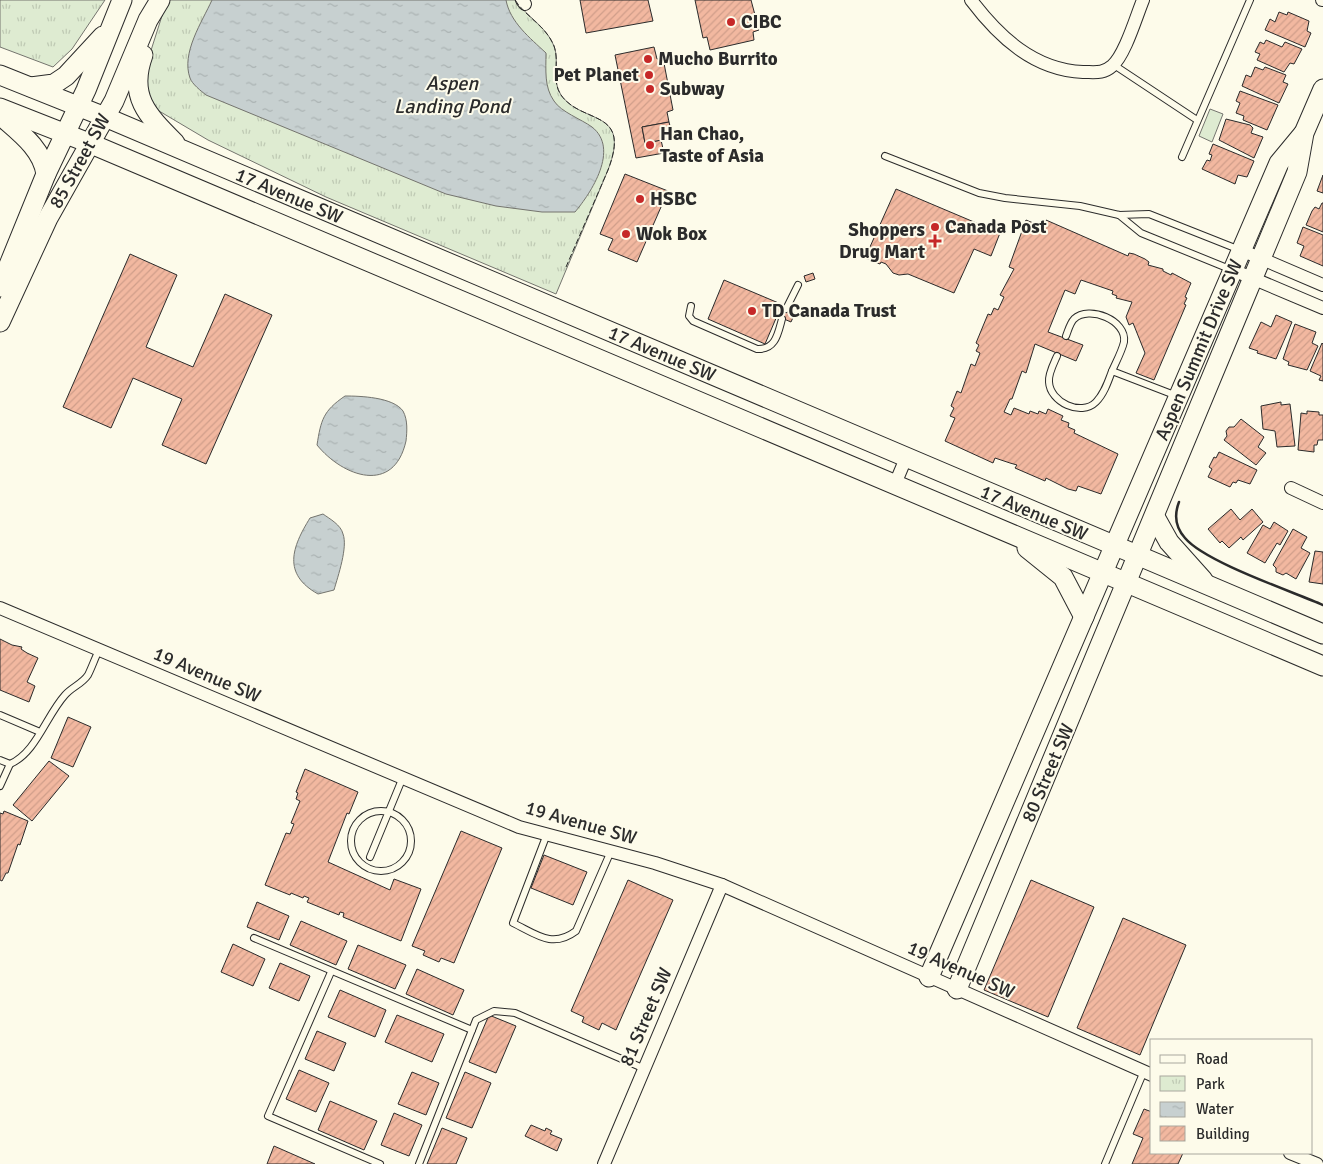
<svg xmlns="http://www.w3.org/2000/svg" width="1323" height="1164" font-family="Signika,sans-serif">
<defs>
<pattern id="park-tufts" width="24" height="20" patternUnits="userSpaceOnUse" patternTransform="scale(1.25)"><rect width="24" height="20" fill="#deebd1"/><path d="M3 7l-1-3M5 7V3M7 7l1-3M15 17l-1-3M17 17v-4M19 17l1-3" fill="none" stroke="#bfcab4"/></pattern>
<pattern id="water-ripples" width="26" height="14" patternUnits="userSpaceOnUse" patternTransform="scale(1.25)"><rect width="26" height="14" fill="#c7d0d0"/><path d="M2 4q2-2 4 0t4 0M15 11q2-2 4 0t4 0" fill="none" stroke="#abb3b3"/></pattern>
<pattern id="building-hatch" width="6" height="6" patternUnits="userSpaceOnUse" patternTransform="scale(1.25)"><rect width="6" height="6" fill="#f2b8a0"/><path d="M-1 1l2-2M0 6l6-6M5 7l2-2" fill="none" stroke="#d09e8a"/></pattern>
</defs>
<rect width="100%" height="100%" fill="#fdfbea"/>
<polygon fill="#deebd1" stroke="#74746e" points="1210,109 1223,114 1212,142 1199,136"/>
<g fill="url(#park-tufts)" stroke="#74746e">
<polygon points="0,0 105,0 72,49 53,67 0,47"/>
<path d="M167 0H515C527 17 546 26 554 46 560 62 551 80 561 95 582 125 632 108 608 170L556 294 326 197 208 140 154 108 144 82 147 63Z"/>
</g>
<g fill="url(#water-ripples)" stroke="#74746e">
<path d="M212 0H506C510 22 530 38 546 53 546 70 544 87 554 101 561 112 581 119 592 127 620 149 591 193 575 212H542L496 206 446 194 206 95C201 91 192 84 190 78 181 53 202 22 212 0Z"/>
<path d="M345 396C360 396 393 397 403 411 408 420 407 432 406 441 394 495 343 477 317 445 321 420 323 411 345 396Z"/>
<path d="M323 514C330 519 341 525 343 534 348 547 338 576 334 590L318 594C282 574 292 547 310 518Z"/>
</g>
<g fill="url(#building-hatch)" stroke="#2b2b2b">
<polygon points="580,0 648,0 653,21 586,33"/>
<polygon points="695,0 751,0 759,30 753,32 754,40 710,50 707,37 703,38"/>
<polygon points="1279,12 1287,15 1288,12 1309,21 1307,31 1311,33 1305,47 1265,30 1270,19 1275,22"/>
<polygon points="1266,40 1282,47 1285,42 1302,49 1294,64 1290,63 1284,72 1257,60 1260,54 1255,52 1260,42 1264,44"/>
<polygon points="654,47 657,59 663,58 673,110 667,112 669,122 642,127 645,143 661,140 664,153 636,158 615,55"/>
<polygon points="1255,67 1263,70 1265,67 1286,75 1283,82 1288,84 1279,103 1242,86 1246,75 1251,77"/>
<polygon points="1240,91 1278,105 1267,130 1243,120 1244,116 1236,113 1240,103 1236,101"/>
<polygon points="1226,119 1250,125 1253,128 1251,133 1263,137 1254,158 1219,140"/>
<polygon points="669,122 673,138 645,143 642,127"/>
<polygon points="1213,144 1254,161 1247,177 1238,175 1235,184 1202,169 1207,160 1210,161 1212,155 1209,154"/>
<polygon points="625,174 668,191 637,262 608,250 613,239 600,234"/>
<polygon points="1323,175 1323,193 1317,191"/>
<polygon points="896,189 1000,233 991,256 974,249 954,293 908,274 899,275 893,273 886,264 881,262 880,264 865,258"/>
<polygon points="1322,203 1323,203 1323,232 1306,225 1312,211 1315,207 1319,209"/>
<polygon points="1026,220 1043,227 1046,220 1128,256 1129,253 1134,254 1145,259 1149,262 1148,265 1163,269 1163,271 1171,275 1172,273 1191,283 1185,297 1187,298 1184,304 1186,305 1154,380 1136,373 1145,353 1133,323 1129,325 1126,317 1132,302 1116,298 1117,296 1112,294 1113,291 1081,280 1075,294 1065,290 1048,332 1083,345 1076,361 1035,344 1026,373 1022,371 1012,399 1010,399 1004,412 1011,415 1014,408 1029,414 1030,411 1038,414 1039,411 1046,414 1048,409 1063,416 1061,420 1069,423 1068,427 1075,430 1074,433 1118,454 1101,494 1078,486 1076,491 1068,489 1046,478 1045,481 1015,468 1017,465 1010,463 995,458 993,463 945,441 955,418 950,416 954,408 951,406 957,391 961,393 971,364 975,366 980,353 976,351 979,345 976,343 988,314 991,315 994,308 998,310 1004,297 1000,295 1014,269 1009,267"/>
<polygon points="1303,227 1323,235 1323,266 1300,256 1304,246 1297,243"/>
<polygon points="130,254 177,275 146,347 193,367 225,294 272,315 206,464 162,445 182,399 133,378 111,428 63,407"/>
<polygon points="813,273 815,279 806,282 804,276"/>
<polygon points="724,280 781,304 780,306 795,313 791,322 777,316 765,344 708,319"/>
<polygon points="1276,315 1292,322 1276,359 1257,353 1258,351 1249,348 1261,322 1271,327"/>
<polygon points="1295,324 1316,332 1312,343 1318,346 1307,370 1288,365 1289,362 1283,359"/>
<polygon points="1322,343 1323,344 1323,381 1319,380 1321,376 1310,371"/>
<polygon points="1281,402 1281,405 1290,404 1295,446 1277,447 1275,431 1263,429 1261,406"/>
<polygon points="1307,411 1319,412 1319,415 1323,415 1323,440 1318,440 1317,445 1314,445 1314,452 1298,450 1301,413 1307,414"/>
<polygon points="1241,419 1264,437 1258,447 1266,453 1256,465 1224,440 1227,436 1226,431 1229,427 1234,427"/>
<polygon points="1219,452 1257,470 1250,484 1238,480 1236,483 1233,482 1230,487 1208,477 1212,469 1209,467 1214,457 1216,458"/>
<polygon points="1231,509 1240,520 1252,509 1263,522 1243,540 1241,537 1229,548 1222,541 1220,543 1208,529"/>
<polygon points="1274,522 1288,531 1280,545 1277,543 1265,563 1247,553 1263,525 1270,529"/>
<polygon points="1293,529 1307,537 1301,548 1310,553 1296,579 1286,573 1283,575 1276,572 1276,568 1273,565"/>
<polygon points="1315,551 1323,552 1323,584 1309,582"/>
<polygon points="0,639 12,645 22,647 21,649 27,653 38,658 27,682 35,686 29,702 0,690"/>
<polygon points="68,717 91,727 73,767 51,758"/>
<polygon points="49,761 69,776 32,821 13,805"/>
<polygon points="305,769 358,792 349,814 347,813 328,862 390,890 394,879 421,889 401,941 343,917 344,913 340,912 339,915 307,902 309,898 304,896 303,898 291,893 290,895 265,885 286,833 290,834 294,824 291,823 300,801 296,799 298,793 296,792"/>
<polygon points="4,811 28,821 20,845 18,844 8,873 6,873 2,881 0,880 0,813 3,814"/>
<polygon points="461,831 502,848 454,963 441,958 439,962 423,955 425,951 412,946"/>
<polygon points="544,855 587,872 573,905 531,888"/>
<polygon points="628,880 673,900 616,1030 602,1023 599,1030 582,1022 584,1017 571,1011"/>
<polygon points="1031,880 1094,907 1048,1017 984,990"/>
<polygon points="257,902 289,916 279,940 247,927"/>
<polygon points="1123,918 1186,945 1140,1055 1077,1028"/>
<polygon points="301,921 347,941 336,965 290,945"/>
<polygon points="233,944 265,959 253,986 221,972"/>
<polygon points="358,945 406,965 395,989 348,969"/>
<polygon points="280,963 310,976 299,1001 269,988"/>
<polygon points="417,969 464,990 453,1015 406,994"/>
<polygon points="340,990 386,1010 375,1037 328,1017"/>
<polygon points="397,1015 444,1034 432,1062 385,1042"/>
<polygon points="489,1015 516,1026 496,1073 469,1062"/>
<polygon points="317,1031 346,1043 334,1071 305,1059"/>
<polygon points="299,1070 329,1083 316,1112 286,1099"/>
<polygon points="412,1072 439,1083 426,1115 398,1104"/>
<polygon points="465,1072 491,1083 472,1128 446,1118"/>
<polygon points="330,1101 377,1121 364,1150 318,1130"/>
<polygon points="1144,1109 1152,1112 1152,1153 1183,1153 1178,1164 1132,1164 1143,1138 1133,1134"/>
<polygon points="394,1113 422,1125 409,1156 381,1145"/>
<polygon points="531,1125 545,1131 546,1128 552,1131 550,1134 562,1139 557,1151 525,1136"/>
<polygon points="442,1128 467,1138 456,1164 427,1164"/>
<polygon points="274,1146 315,1164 267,1164"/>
</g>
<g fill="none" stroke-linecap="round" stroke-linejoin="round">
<defs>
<g id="lane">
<polyline points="1114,65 1197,120"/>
<polyline points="885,156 979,193 1005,198 1080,206 1119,215 1149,214 1240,250"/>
<polyline points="1182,157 1250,0"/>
<polyline points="1119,215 1141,233 1232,270"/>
<path d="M691 306 689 316 693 321 757 349C776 350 778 333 782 319"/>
<polyline points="786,309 798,285"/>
<path d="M1066 336C1068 331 1070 323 1074 319 1089 305 1127 320 1124 342 1122 351 1116 362 1112 371"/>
<path d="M1057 356C1054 363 1048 374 1049 382 1050 402 1081 417 1096 402 1104 394 1108 382 1112 371L1177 396"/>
<polyline points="0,715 40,732"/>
<path d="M0 760 10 764C36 753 46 716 65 695 72 687 82 684 88 675 92 667 95 658 99 650"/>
<polyline points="0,786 10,764"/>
<circle cx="381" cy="841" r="30"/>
<path d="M547 834 513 923C536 934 552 949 576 931L611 851"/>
<polyline points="370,857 403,777"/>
<polyline points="254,938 472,1030"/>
<polyline points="331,972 268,1116 380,1164"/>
<polyline points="419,1164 476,1020 494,1011 515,1013 645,1069"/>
<polyline points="1105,1164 1144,1071"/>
</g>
<g id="street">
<polyline points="522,0 525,4"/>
<path d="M971 0C999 37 1034 70 1083 72 1095 72 1103 74 1112 66 1125 55 1136 17 1143 0"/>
<polyline points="1322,0 1323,0"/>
<polyline points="1241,250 1323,285"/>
<polyline points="1233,270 1323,308"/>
<polyline points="895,484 906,458"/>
<polyline points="1291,488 1323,503"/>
<polyline points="0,608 519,827 655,863 722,885 1152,1075"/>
<polyline points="1290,1153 1317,1164"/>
<polyline points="604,1164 722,885"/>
</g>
<g id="secondary">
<path d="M143 55C128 96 147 115 175 143"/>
<polyline points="0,75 105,117 1323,634"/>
<polyline points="31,87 54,84 66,76 103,36"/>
<polyline points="0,108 89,143 1323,666"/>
<path d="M0 115C19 132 42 148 46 174"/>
<polyline points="0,287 46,174 86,90 122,0"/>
<polyline points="0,322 48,218 114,101 148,20 160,0"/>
<polyline points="1155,517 1169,542 1203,580"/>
<polyline points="1027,548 1063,577 1084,617"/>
<polyline points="929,977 1279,163 1303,134"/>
<polyline points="957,989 1297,172 1304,133 1323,89"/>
</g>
</defs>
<use href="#lane" stroke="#2b2b2b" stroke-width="8"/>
<use href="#street" stroke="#2b2b2b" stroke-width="14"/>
<use href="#secondary" stroke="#2b2b2b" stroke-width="21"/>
<use href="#lane" stroke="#fdfbea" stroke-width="6"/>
<use href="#street" stroke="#fdfbea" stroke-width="12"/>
<use href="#secondary" stroke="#fdfbea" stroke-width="19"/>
<path stroke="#2b2b2b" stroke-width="1" stroke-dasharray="6 2.5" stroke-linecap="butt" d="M515 0C527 18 546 26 554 46 560 62 551 80 561 95 582 125 632 108 608 170L566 267"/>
<path stroke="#2b2b2b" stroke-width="2.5" d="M1179 502C1174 515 1175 527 1185 538 1205 562 1291 591 1323 605"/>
</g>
<g fill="#c62828" stroke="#fdfbea" stroke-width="2">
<circle cx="731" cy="22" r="5"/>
<circle cx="648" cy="59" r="5"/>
<circle cx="649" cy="75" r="5"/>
<circle cx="650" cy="89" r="5"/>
<circle cx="650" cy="145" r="5"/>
<circle cx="640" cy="199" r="5"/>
<circle cx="935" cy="227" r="5"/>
<circle cx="626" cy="234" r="5"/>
<path d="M932.5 233.5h5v5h5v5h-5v5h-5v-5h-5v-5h5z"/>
<circle cx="752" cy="311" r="5"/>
</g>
<g text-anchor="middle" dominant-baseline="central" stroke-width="4" stroke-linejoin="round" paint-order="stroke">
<g font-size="19" font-weight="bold" fill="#2b2b2b" stroke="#fdfbea" text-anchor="start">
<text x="741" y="22">CIBC</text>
<text x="658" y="59">Mucho Burrito</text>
<text x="639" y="75" text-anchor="end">Pet Planet</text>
<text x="660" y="89">Subway</text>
<text x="660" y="134">Han Chao,<tspan x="660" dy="22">Taste of Asia</tspan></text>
<text x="650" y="199">HSBC</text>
<text x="945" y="227">Canada Post</text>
<text x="925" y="230" text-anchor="end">Shoppers<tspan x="925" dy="22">Drug Mart</tspan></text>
<text x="636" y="234">Wok Box</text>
<text x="762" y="311">TD Canada Trust</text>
</g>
<g font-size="19" fill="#2b2b2b" stroke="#fdfbea">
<text transform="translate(80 161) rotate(-61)">85 Street SW</text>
<text transform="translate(289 196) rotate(23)">17 Avenue SW</text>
<text transform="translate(1199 350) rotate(-67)">Aspen Summit Drive SW</text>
<text transform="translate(662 354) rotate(23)">17 Avenue SW</text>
<text transform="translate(1034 513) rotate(23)">17 Avenue SW</text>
<text transform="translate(207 675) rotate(23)">19 Avenue SW</text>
<text transform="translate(1048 773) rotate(-67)">80 Street SW</text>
<text transform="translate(581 823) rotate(16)">19 Avenue SW</text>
<text transform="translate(961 970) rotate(24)">19 Avenue SW</text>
<text transform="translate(646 1017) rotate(-67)">81 Street SW</text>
</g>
<g font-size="20" font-style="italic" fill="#2b2b2b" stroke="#fdfbea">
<text x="452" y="83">Aspen<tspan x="452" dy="23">Landing Pond</tspan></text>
</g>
</g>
<rect x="1150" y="1039" width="162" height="115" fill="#fdfbea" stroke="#a9a89e"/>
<rect x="1160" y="1055" width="25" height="8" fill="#fdfbea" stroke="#a9a89e"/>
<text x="1196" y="1064" font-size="15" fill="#2b2b2b">Road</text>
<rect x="1160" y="1076" width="25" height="15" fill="url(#park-tufts)" stroke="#a9a89e"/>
<text x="1196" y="1089" font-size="15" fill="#2b2b2b">Park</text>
<rect x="1160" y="1102" width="25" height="15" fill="url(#water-ripples)" stroke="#a9a89e"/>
<text x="1196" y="1114" font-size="15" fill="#2b2b2b">Water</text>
<rect x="1160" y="1126" width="25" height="15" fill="url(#building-hatch)" stroke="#a9a89e"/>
<text x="1196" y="1139" font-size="15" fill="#2b2b2b">Building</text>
</svg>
